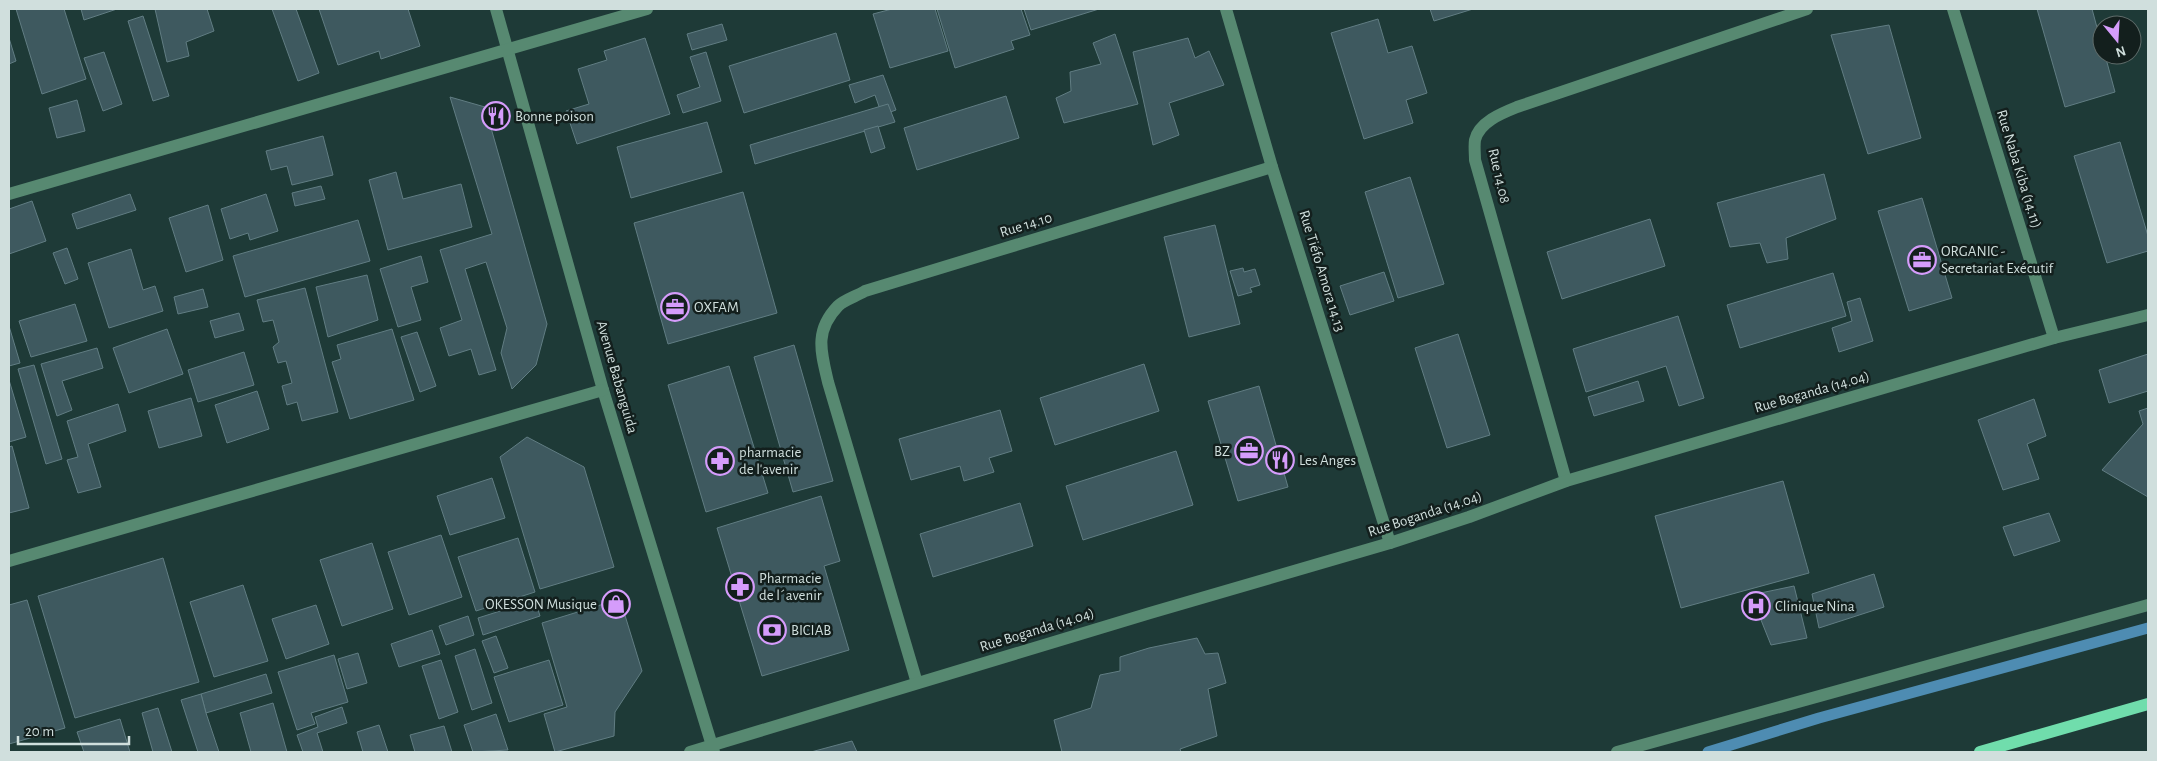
<svg xmlns="http://www.w3.org/2000/svg" width="2157" height="761" font-family="'Alegreya Sans',sans-serif">
<rect width="100%" height="100%" fill="#1e3a37"/>
<g fill="none" stroke-linecap="round" stroke-linejoin="round">
<polyline stroke="#4e8cb2" stroke-width="11" points="1708,752 1819,718 2148,628"/>
</g>
<g fill="#3e595f" stroke="#617d83">
<polygon points="16,9 64,9 86,79 42,94"/>
<polygon points="81,9 117,9 84,20"/>
<polygon points="155,9 207,9 214,31 186,42 189,56 167,62"/>
<polygon points="272,9 296,9 319,73 298,81"/>
<polygon points="319,9 408,9 420,46 381,59 379,51 338,65"/>
<polygon points="892,9 935,9 948,51 890,68 873,14"/>
<polygon points="937,9 1021,9 1030,35 1011,41 1014,49 955,68"/>
<polygon points="1024,9 1099,9 1031,30"/>
<polygon points="1430,9 1473,9 1434,21"/>
<polygon points="2037,9 2092,9 2102,46 2102,55 2105,55 2115,92 2065,107"/>
<polygon points="143,16 169,96 153,101 128,21"/>
<polygon points="1378,19 1388,53 1412,46 1427,93 1406,100 1413,123 1364,139 1331,33"/>
<polygon points="722,24 727,40 692,50 687,34"/>
<polygon points="1889,25 1921,138 1868,154 1831,35"/>
<polygon points="836,33 850,80 744,113 729,66"/>
<polygon points="1115,34 1138,104 1064,123 1056,98 1071,91 1070,72 1101,64 1093,43"/>
<polygon points="9,38 16,61 9,64"/>
<polygon points="645,38 670,114 577,144 566,111 589,104 578,69 607,60 604,51"/>
<polygon points="1188,38 1195,58 1209,51 1224,85 1169,103 1179,135 1153,145 1133,52"/>
<polygon points="104,52 122,104 103,111 84,58"/>
<polygon points="706,52 721,101 683,113 677,95 700,87 690,57"/>
<polygon points="883,75 896,110 882,115 875,95 855,103 849,85"/>
<polygon points="1006,96 1019,138 917,170 904,128"/>
<polygon points="450,97 485,107 547,324 536,365 512,389 501,353 507,328 486,262 465,269 496,370 479,375 471,349 449,356 440,328 462,320 440,250 492,234"/>
<polygon points="77,100 85,131 57,138 49,108"/>
<polygon points="888,104 895,122 755,164 750,145"/>
<polygon points="707,122 722,172 631,198 617,147"/>
<polygon points="878,126 885,148 871,153 864,130"/>
<polygon points="323,136 333,175 292,185 287,166 271,170 266,151"/>
<polygon points="2120,142 2148,236 2148,251 2107,263 2074,156"/>
<polygon points="396,172 403,199 461,184 472,227 388,250 369,180"/>
<polygon points="1824,174 1836,219 1786,238 1788,259 1767,263 1760,243 1730,247 1717,203"/>
<polygon points="1410,177 1444,284 1398,298 1365,192"/>
<polygon points="321,186 325,199 295,206 292,193"/>
<polygon points="743,192 777,313 668,344 634,223"/>
<polygon points="130,194 136,210 77,229 72,214"/>
<polygon points="266,194 278,231 250,240 248,233 230,239 221,209"/>
<polygon points="1922,198 1952,298 1909,311 1878,211"/>
<polygon points="32,201 46,241 9,254 9,209"/>
<polygon points="208,205 223,260 186,272 169,218"/>
<polygon points="1650,219 1665,266 1562,299 1547,252"/>
<polygon points="358,220 370,261 245,297 233,256"/>
<polygon points="1215,225 1240,324 1189,337 1164,237"/>
<polygon points="67,248 78,279 65,284 53,253"/>
<polygon points="131,249 143,290 155,286 163,311 109,328 88,263"/>
<polygon points="421,256 428,282 411,287 421,320 398,327 380,269"/>
<polygon points="1243,268 1244,272 1255,269 1260,285 1250,288 1252,292 1238,296 1230,271"/>
<polygon points="1384,272 1394,301 1350,315 1340,286"/>
<polygon points="1833,273 1846,316 1740,348 1727,305"/>
<polygon points="367,275 378,320 328,337 316,287"/>
<polygon points="305,288 338,412 302,421 297,402 287,405 282,386 292,383 286,361 278,363 273,347 279,342 273,320 263,322 257,300"/>
<polygon points="203,289 208,307 178,314 174,297"/>
<polygon points="1860,298 1873,341 1839,352 1832,328 1852,321 1847,302"/>
<polygon points="75,304 87,341 31,357 19,321"/>
<polygon points="239,313 244,330 215,338 210,321"/>
<polygon points="1678,316 1704,398 1679,406 1666,366 1586,392 1573,349"/>
<polygon points="9,326 20,363 9,366"/>
<polygon points="167,329 183,374 129,393 113,348"/>
<polygon points="392,329 414,400 350,419 332,362 341,359 337,345"/>
<polygon points="417,332 436,386 420,392 401,337"/>
<polygon points="1458,334 1490,435 1447,448 1415,348"/>
<polygon points="794,345 833,481 793,492 754,357"/>
<polygon points="97,348 103,368 62,381 72,410 57,416 41,364"/>
<polygon points="244,352 254,385 198,402 188,370"/>
<polygon points="2148,354 2148,391 2109,403 2099,370"/>
<polygon points="1144,364 1159,411 1055,445 1040,398"/>
<polygon points="34,365 62,459 46,464 18,369"/>
<polygon points="729,366 768,493 706,512 668,385"/>
<polygon points="9,380 26,437 9,442"/>
<polygon points="1638,381 1644,401 1594,416 1588,397"/>
<polygon points="1259,386 1288,487 1238,501 1208,401"/>
<polygon points="257,391 269,429 227,443 215,405"/>
<polygon points="191,398 202,436 159,448 148,411"/>
<polygon points="2034,399 2046,436 2027,444 2039,479 2003,490 1978,420"/>
<polygon points="118,404 126,431 88,444 101,487 78,493 67,460 78,457 67,421"/>
<polygon points="2148,408 2148,497 2102,470 2143,424 2139,411"/>
<polygon points="1000,410 1012,451 989,458 994,472 964,481 960,466 911,480 899,439"/>
<polygon points="527,437 584,467 614,567 540,589 500,457"/>
<polygon points="12,446 29,508 9,513 9,447"/>
<polygon points="1176,451 1193,505 1083,540 1066,486"/>
<polygon points="492,478 505,518 450,535 437,496"/>
<polygon points="1783,481 1809,573 1681,608 1655,516"/>
<polygon points="821,496 840,561 824,566 849,650 762,676 717,528"/>
<polygon points="1020,503 1033,546 933,577 920,534"/>
<polygon points="2049,513 2060,541 2014,556 2003,527"/>
<polygon points="441,535 462,597 409,615 388,552"/>
<polygon points="518,538 535,592 476,611 458,557"/>
<polygon points="372,543 393,609 342,626 320,560"/>
<polygon points="163,558 199,682 75,718 38,596"/>
<polygon points="1874,574 1884,607 1819,628 1812,594"/>
<polygon points="243,585 268,661 214,677 190,602"/>
<polygon points="1794,586 1807,638 1771,645 1751,595"/>
<polygon points="620,599 642,671 615,712 614,736 555,752 544,714 567,707 542,623"/>
<polygon points="27,600 65,728 9,744 9,605"/>
<polygon points="535,600 540,616 483,635 478,618"/>
<polygon points="316,605 329,644 286,659 272,619"/>
<polygon points="468,616 474,635 446,645 439,626"/>
<polygon points="432,630 440,654 399,667 391,644"/>
<polygon points="496,636 508,668 494,673 482,641"/>
<polygon points="1197,638 1205,654 1218,653 1226,683 1208,689 1217,736 1180,749 1181,752 1062,752 1054,720 1091,708 1100,675 1120,671 1120,657 1149,648"/>
<polygon points="475,649 492,703 472,710 455,656"/>
<polygon points="358,653 367,683 347,689 338,659"/>
<polygon points="334,655 348,702 311,713 315,724 297,730 278,672"/>
<polygon points="441,660 458,712 439,719 422,666"/>
<polygon points="549,660 563,705 509,722 494,677"/>
<polygon points="266,674 272,693 206,713 201,694"/>
<polygon points="201,694 206,713 219,752 198,752 181,700"/>
<polygon points="273,703 287,752 251,752 240,713"/>
<polygon points="342,707 347,723 317,733 323,752 303,752 297,735 318,727 315,717"/>
<polygon points="158,708 172,752 153,752 142,713"/>
<polygon points="496,714 508,750 473,752 464,725"/>
<polygon points="120,719 130,752 84,752 77,732"/>
<polygon points="379,725 388,752 363,752 357,732"/>
<polygon points="444,726 452,752 415,752 410,735"/>
<polygon points="852,741 857,752 811,752"/>
</g>
<g fill="none" stroke-linecap="round" stroke-linejoin="round">
<g stroke="#578971" stroke-width="12">
<polyline points="496,9 603,390 714,752"/>
<polyline points="1226,9 1272,167 1390,543"/>
<polyline points="1953,9 2054,338"/>
<polyline points="9,194 647,9"/>
<path d="M1566 481 1475 160C1475 154 1474 146 1475 140 1479 122 1502 113 1517 107L1807 9"/>
<polyline points="9,561 603,390"/>
<path d="M917 683 828 382C821 352 814 331 838 306 844 300 857 296 865 291L1272 167"/>
<polyline points="690,752 1150,613 1390,543 1469,517 1566,481 2054,338 2148,315"/>
<polyline points="1617,752 2148,605"/>
</g>
<polyline stroke="#70ddac" stroke-width="12" points="1980,752 2148,704"/>
</g>
<defs>
<symbol id="restaurant-ring" viewBox="-11 -11 22 22"><circle r="9.5" fill="#131f1d" stroke="#d59cfb" stroke-width="1.5"/><path d="M-5-6h1v4h1v-4h1v4h1v-4h1v5L-1.5 .5V6h-2V.5L-5-1ZM5-6V6H3V1.5H1.5Q1.5-4 5-6Z" fill="#d59cfb"/></symbol>
<symbol id="office-ring" viewBox="-11 -11 22 22"><circle r="9.5" fill="#131f1d" stroke="#d59cfb" stroke-width="1.5"/><path d="M-6-3h4V-5.5h4V-3h4V5H-6ZM-1-4.5V-3h2v-1.5ZM-6 0V1H6V0Z" fill="#d59cfb"/></symbol>
<symbol id="pharmacy-ring" viewBox="-11 -11 22 22"><circle r="9.5" fill="#131f1d" stroke="#d59cfb" stroke-width="1.5"/><path d="M-2-6h4v4h4v4h-4v4h-4v-4h-4v-4h4Z" fill="#d59cfb"/></symbol>
<symbol id="shop-ring" viewBox="-11 -11 22 22"><circle r="9.5" fill="#131f1d" stroke="#d59cfb" stroke-width="1.5"/><path d="M-5-2.5h2.3a2.7 3.5 0 0 1 5.4 0H5L5.5 6h-11ZM-1.5-2.5h3a1.5 2.3 0 0 0-3 0Z" fill="#d59cfb"/></symbol>
<symbol id="hospital-ring" viewBox="-11 -11 22 22"><circle r="9.5" fill="#131f1d" stroke="#d59cfb" stroke-width="1.5"/><path d="M-5-5h3v3.5h4V-5h3V5h-3V1.5h-4V5h-3Z" fill="#d59cfb"/></symbol>
<symbol id="bank-ring" viewBox="-11 -11 22 22"><circle r="9.5" fill="#131f1d" stroke="#d59cfb" stroke-width="1.5"/><path d="M-6-4H6V4H-6ZM0-2.3a2.3 2.3 0 1 0 0 4.6a2.3 2.3 0 1 0 0-4.6Z" fill="#d59cfb"/></symbol>
</defs>
<g fill-rule="evenodd">
<use href="#restaurant-ring" x="480" y="100" width="32" height="32"/>
<use href="#office-ring" x="1906" y="244" width="32" height="32"/>
<use href="#office-ring" x="659" y="291" width="32" height="32"/>
<use href="#office-ring" x="1233" y="435" width="32" height="32"/>
<use href="#restaurant-ring" x="1264" y="444" width="32" height="32"/>
<use href="#pharmacy-ring" x="704" y="445" width="32" height="32"/>
<use href="#pharmacy-ring" x="724" y="571" width="32" height="32"/>
<use href="#shop-ring" x="600" y="588" width="32" height="32"/>
<use href="#hospital-ring" x="1740" y="590" width="32" height="32"/>
<use href="#bank-ring" x="756" y="614" width="32" height="32"/>
</g>
<g text-anchor="middle" dominant-baseline="central" stroke-width="5" stroke-linejoin="round" paint-order="stroke">
<g font-size="15" fill="#d0dfdd" stroke="#131f1d" text-anchor="start">
<text x="515" y="116">Bonne poison</text>
<text x="1941" y="251">ORGANIC -<tspan x="1941" dy="17">Secretariat Exécutif</tspan></text>
<text x="694" y="307">OXFAM</text>
<text x="1230" y="451" text-anchor="end">BZ</text>
<text x="739" y="452">pharmacie<tspan x="739" dy="17">de l'avenir</tspan></text>
<text x="1299" y="460">Les Anges</text>
<text x="759" y="578">Pharmacie<tspan x="759" dy="17">de l´avenir</tspan></text>
<text x="597" y="604" text-anchor="end">OKESSON Musique</text>
<text x="1775" y="606">Clinique Nina</text>
<text x="791" y="630">BICIAB</text>
</g>
<g font-size="15" fill="#d0dfdd" stroke="#131f1d">
<text transform="translate(2019 169) rotate(73)">Rue Naba Kiba (14.11)</text>
<text transform="translate(1499 176) rotate(77)">Rue 14.08</text>
<text transform="translate(1026 225) rotate(-17)">Rue 14.10</text>
<text transform="translate(1322 271) rotate(73)">Rue Tiéfo Amora 14.13</text>
<text transform="translate(617 377) rotate(74)">Avenue Babanguida</text>
<text transform="translate(1812 392) rotate(-16)">Rue Boganda (14.04)</text>
<text transform="translate(1425 514) rotate(-18)">Rue Boganda (14.04)</text>
<text transform="translate(1037 630) rotate(-17)">Rue Boganda (14.04)</text>
</g>
</g>
<rect width="2157" height="761" fill="none" stroke="#d0dfdd" stroke-width="20"/>
<g transform="translate(2117 40) rotate(162)"><circle r="24" fill="#131f1d" stroke="#5f6c6a"/>
<path d="M0-4L9 19L0 12L-9 19Z" fill="#d59cfb"/>
<text y="-8" font-size="14" font-weight="bold" text-anchor="middle" fill="#d0dfdd">N</text>
</g>
<path d="M18 736v8h111v-8" fill="none" stroke="#d0dfdd" stroke-width="2.5"/>
<text x="25" y="736" font-size="15" fill="#d0dfdd" stroke="#131f1d" stroke-width="4" paint-order="stroke">20 m</text>
</svg>
